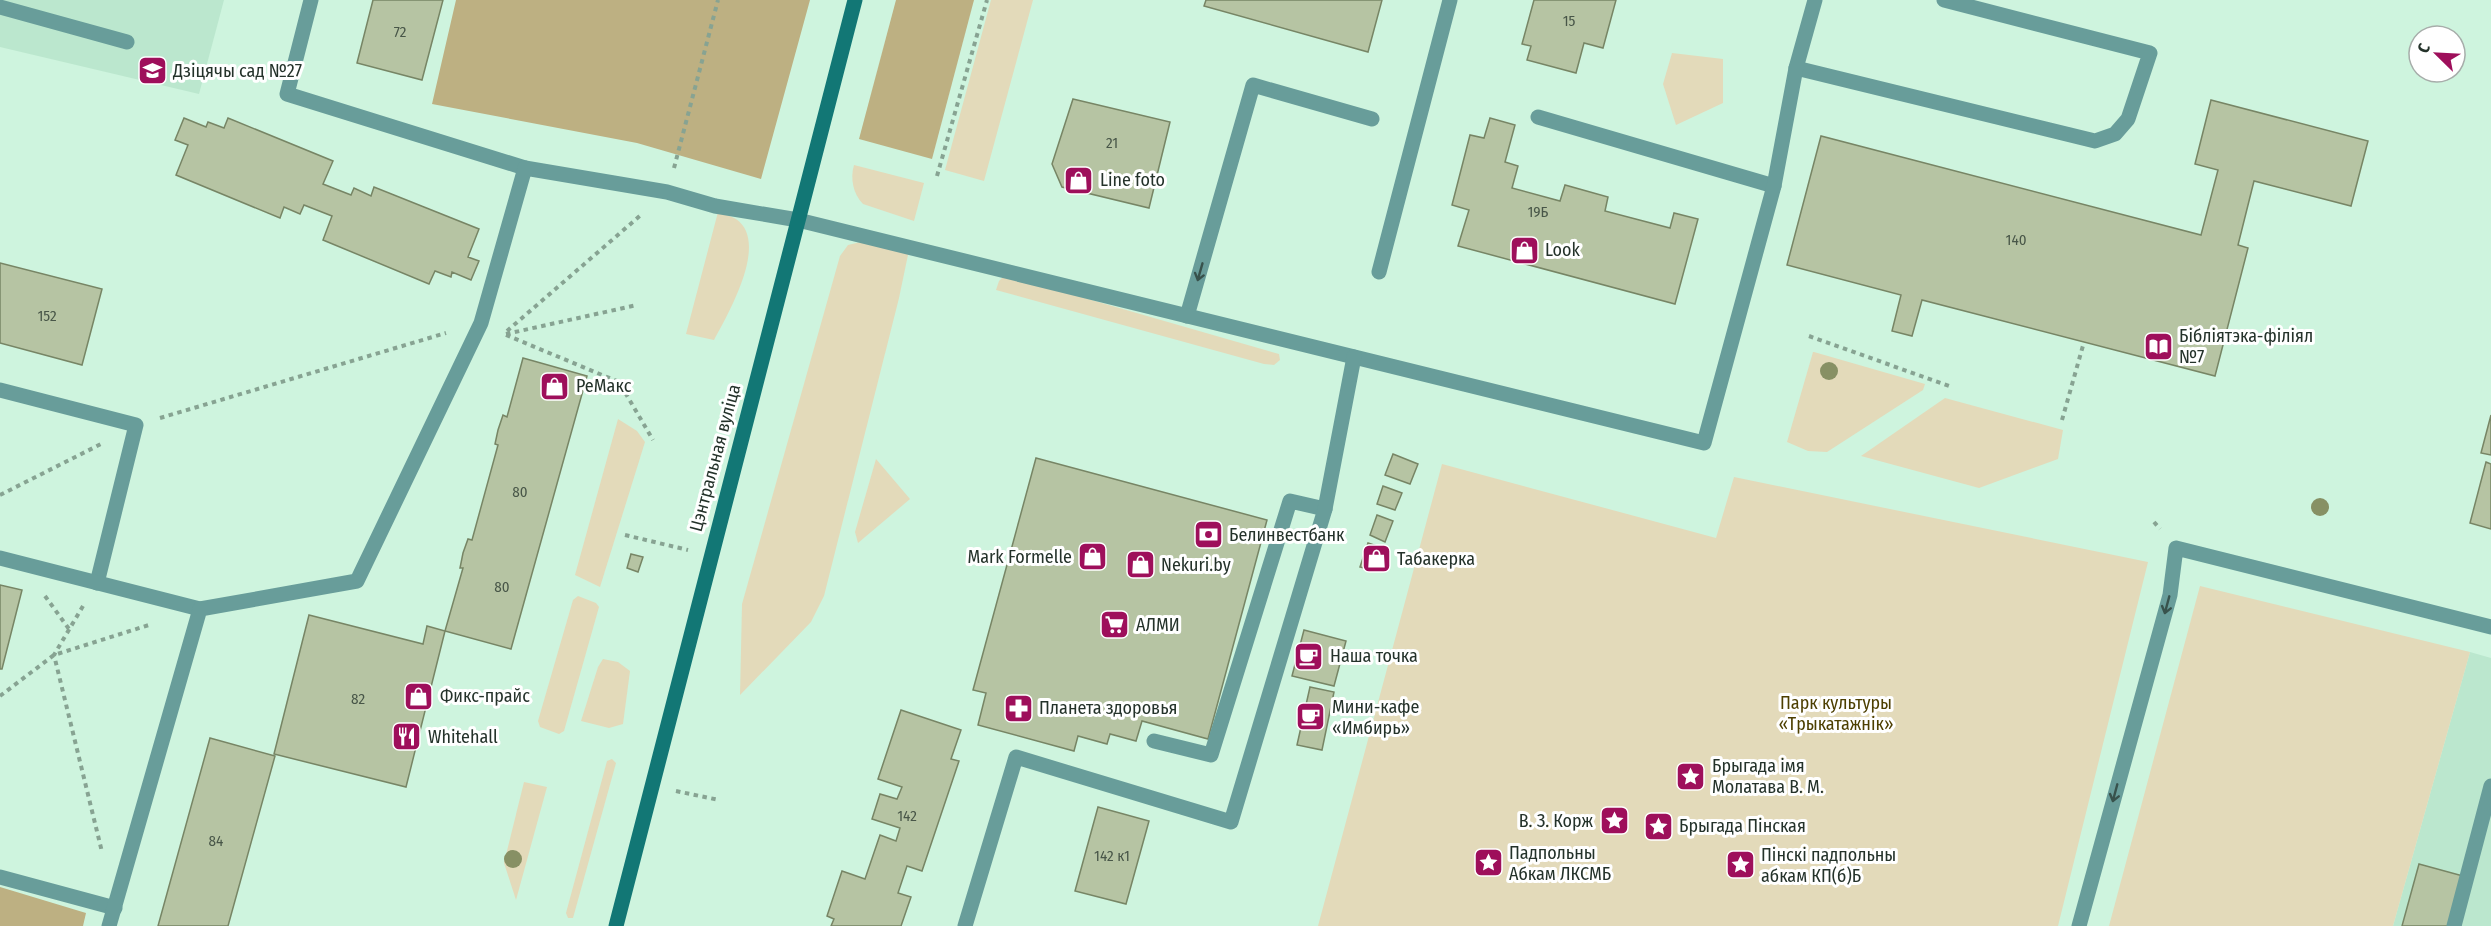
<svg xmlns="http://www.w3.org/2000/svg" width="2491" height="926" font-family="'Fira Sans Condensed',sans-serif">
<rect width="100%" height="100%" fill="#cef4de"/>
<g fill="#bbe7ce">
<polygon points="0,0 224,0 199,94 0,47"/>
<polygon points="2470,652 2491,658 2491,926 2393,926"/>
</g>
<g fill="#e3daba">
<polygon points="991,0 1033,0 984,181 945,170"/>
<polygon points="1672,53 1723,59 1723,103 1676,125 1663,84"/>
<path d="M854 165 924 183 914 221 863 204C853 194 850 178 854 165Z"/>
<path d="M718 212C724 214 731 216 736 219 770 242 728 314 714 340L686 334Z"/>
<polygon points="865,241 909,250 899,298 824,596 811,622 740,695 742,604 840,256 848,245"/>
<polygon points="1005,275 1279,354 1280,360 1274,365 1264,364 996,290 999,281"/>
<polygon points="1813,352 1814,352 1925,384 1923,390 1827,452 1808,451 1787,442"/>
<polygon points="1945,398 2063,430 2058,459 1979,488 1861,456"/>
<polygon points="618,419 637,431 645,442 600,587 575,575"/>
<polygon points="876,459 910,499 858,543 855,532"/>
<polygon points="1442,464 1716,538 1734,477 2148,562 2058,926 1318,926"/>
<polygon points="2200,586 2470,652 2393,926 2109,926"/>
<polygon points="578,596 596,603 599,607 564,731 559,734 540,727 538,721 573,600"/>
<polygon points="603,659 618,662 630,671 623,724 609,728 581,721 598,667"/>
<polygon points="612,759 616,763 573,918 568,918 566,913 607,761"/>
<polygon points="524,782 547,787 516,900 504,863"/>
</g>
<g fill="#bdb082">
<polygon points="456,0 810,0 761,179 637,143 432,104"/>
<polygon points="896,0 974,0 932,159 859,139"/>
<polygon points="0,887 86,913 83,926 0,926"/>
</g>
<g fill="#b6c4a3" stroke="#778565" stroke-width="1.5">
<polygon points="373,0 443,0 422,80 357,63"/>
<polygon points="1206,0 1382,0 1368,52 1204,6"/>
<polygon points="1534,0 1616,0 1603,48 1584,43 1576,73 1527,60 1531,46 1522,44"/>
<polygon points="1073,99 1170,122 1149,208 1062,187 1052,164"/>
<polygon points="2211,100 2368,141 2351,206 2254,181 2238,245 2248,248 2215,376 1922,300 1912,336 1892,331 1901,295 1787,265 1821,136 2201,235 2218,170 2195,164"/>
<polygon points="184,118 206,127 208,122 224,128 228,118 333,161 323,184 351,195 354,188 371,196 374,187 479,229 468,257 479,261 471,280 452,272 451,277 435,271 429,284 323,240 332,216 304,205 300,214 284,207 280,218 176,175 188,145 175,140"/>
<polygon points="1490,118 1515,125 1505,162 1518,166 1512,188 1560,201 1565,185 1608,197 1605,211 1670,228 1674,213 1698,219 1675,304 1458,246 1469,210 1452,205 1470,135 1484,138"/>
<polygon points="0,263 102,289 82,365 0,343"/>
<polygon points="523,358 587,376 511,649 445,631 463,568 460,568 463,553 468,539 472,540 498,445 495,444 498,430 503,415 507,417"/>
<polygon points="2491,415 2491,455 2481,453"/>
<polygon points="1393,454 1418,464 1410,484 1385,475"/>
<polygon points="1036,458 1267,520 1208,739 1142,721 1136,741 1110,734 1107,744 1078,736 1074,751 978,725 986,693 973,690"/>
<polygon points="2486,462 2491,464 2491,529 2470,523"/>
<polygon points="1383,486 1402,493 1395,510 1377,504"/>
<polygon points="1377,515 1393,521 1385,542 1370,535"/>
<polygon points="1368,543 1383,548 1376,571 1360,567"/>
<polygon points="631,554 643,557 638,572 627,568"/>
<polygon points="0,585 22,590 2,669 0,669"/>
<polygon points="309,615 423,644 427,626 445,631 406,787 274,754"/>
<polygon points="1304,630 1346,641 1334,686 1292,676"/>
<polygon points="1310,687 1334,692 1322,750 1297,745"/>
<polygon points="901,710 961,730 951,759 959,761 922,871 907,866 898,893 911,897 901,926 831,926 834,919 827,916 842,871 865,879 880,835 896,841 900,828 872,819 880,794 897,799 902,787 878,779"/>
<polygon points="210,738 275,756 228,926 158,926"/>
<polygon points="1098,807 1149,821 1126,904 1075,891"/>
<polygon points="2419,864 2463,876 2449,926 2402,926"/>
</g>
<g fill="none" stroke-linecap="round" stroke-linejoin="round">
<g stroke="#87a392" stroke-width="4" stroke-dasharray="4.5 4.5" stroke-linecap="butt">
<polyline points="674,168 718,0"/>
<polyline points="937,176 987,0"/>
<polyline points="507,331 642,214"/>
<polyline points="506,334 637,305"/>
<polyline points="506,335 619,382 653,440"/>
<polyline points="1809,336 1949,386"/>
<polyline points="160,418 446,333"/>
<polyline points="2062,420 2084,342"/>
<polyline points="0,495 101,444"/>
<polyline points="2154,522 2160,529"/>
<polyline points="625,535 688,550"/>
<polyline points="45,596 69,629"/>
<polyline points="83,606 54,655 102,852"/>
<polyline points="0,696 54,655 152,624"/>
<polyline points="676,791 719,800"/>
</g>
<g stroke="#689d9a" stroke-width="15">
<polyline points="311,0 287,94 525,168"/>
<polyline points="0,7 127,42"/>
<polyline points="1796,68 2095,141 2115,134 2128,119 2150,53 1944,0"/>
<polyline points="1538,117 1774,186"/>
<polyline points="1379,272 1450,0"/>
<polyline points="1187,316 1253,85 1372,119"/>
<polyline points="0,390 136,425 97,583"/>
<polyline points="0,558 200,609"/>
<polyline points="1154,741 1211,755 1290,501 1325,509"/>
<polyline points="0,877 115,908"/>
<polyline points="109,926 200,609 357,581 481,323 525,168 667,192 715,206 798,220 1704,443 1774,186 1796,68 1815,0"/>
<polyline points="965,926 1016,757 1231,822 1325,509 1354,357"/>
<polyline points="2079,926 2170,595 2176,548 2491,627"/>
<polyline points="2454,926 2491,786"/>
</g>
<polyline stroke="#127775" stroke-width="15" points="616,926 855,0"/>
</g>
<g fill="#879064">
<circle cx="1829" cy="371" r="9"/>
<circle cx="2320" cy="507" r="9"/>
<circle cx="513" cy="859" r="9"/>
</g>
<defs><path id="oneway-shaft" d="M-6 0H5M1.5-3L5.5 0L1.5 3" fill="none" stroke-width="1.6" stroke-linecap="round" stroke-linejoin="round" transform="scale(1.5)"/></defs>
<g stroke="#38524c">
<use href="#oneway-shaft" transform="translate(1200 272) rotate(106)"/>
<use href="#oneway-shaft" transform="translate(2167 605) rotate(105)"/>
<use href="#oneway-shaft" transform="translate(2115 793) rotate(105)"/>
</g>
<defs>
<symbol id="school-square" viewBox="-11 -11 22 22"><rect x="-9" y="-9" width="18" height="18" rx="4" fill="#9e0f5b" stroke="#fff"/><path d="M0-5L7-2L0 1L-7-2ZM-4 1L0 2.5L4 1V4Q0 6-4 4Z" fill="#fff"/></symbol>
<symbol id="shop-square" viewBox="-11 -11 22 22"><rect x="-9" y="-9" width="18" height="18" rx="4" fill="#9e0f5b" stroke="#fff"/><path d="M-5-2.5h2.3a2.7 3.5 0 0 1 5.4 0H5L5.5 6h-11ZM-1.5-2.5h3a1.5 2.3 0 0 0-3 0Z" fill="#fff"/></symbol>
<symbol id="library-square" viewBox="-11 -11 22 22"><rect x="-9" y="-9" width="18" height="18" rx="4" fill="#9e0f5b" stroke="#fff"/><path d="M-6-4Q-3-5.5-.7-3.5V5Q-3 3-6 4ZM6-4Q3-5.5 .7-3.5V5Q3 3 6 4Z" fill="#fff"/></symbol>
<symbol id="bank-square" viewBox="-11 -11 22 22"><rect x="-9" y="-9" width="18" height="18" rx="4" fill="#9e0f5b" stroke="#fff"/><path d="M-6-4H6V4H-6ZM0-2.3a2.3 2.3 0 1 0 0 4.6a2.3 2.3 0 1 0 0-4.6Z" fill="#fff"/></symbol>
<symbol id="supermarket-square" viewBox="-11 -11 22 22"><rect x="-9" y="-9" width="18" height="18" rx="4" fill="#9e0f5b" stroke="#fff"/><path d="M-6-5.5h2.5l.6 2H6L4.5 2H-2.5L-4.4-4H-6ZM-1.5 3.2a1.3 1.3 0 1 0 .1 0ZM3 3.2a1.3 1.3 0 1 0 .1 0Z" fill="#fff"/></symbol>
<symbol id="cafe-square" viewBox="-11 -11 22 22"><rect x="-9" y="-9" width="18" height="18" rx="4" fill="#9e0f5b" stroke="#fff"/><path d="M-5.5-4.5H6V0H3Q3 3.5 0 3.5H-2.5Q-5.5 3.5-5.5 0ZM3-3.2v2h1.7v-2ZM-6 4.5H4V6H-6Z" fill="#fff"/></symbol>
<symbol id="pharmacy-square" viewBox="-11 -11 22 22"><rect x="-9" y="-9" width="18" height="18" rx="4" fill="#9e0f5b" stroke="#fff"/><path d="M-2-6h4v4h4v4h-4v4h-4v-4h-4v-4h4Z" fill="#fff"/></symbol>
<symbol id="restaurant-square" viewBox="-11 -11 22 22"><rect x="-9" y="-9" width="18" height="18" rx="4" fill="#9e0f5b" stroke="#fff"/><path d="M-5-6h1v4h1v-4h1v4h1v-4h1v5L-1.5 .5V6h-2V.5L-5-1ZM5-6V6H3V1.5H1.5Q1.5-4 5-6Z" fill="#fff"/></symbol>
<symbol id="sight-square" viewBox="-11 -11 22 22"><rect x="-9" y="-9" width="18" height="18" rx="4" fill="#9e0f5b" stroke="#fff"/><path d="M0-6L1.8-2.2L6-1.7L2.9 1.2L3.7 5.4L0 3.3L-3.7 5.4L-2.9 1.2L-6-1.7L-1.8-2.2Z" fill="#fff"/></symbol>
</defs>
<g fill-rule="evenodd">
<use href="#school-square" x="136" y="54" width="33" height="33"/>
<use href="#shop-square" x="1062" y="164" width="33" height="33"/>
<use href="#shop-square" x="1508" y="234" width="33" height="33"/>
<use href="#library-square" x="2142" y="330" width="33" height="33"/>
<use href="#shop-square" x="538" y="370" width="33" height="33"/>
<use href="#bank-square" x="1192" y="518" width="33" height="33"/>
<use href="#shop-square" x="1076" y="540" width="33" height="33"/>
<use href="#shop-square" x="1360" y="542" width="33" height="33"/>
<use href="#shop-square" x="1124" y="548" width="33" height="33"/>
<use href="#supermarket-square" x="1098" y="608" width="33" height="33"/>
<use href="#cafe-square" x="1292" y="640" width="33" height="33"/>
<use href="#shop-square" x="402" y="680" width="33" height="33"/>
<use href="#pharmacy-square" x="1002" y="692" width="33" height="33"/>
<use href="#cafe-square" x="1294" y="700" width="33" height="33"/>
<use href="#restaurant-square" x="390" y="720" width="33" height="33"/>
<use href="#sight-square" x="1674" y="760" width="33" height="33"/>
<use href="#sight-square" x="1598" y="804" width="33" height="33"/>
<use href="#sight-square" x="1642" y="810" width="33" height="33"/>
<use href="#sight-square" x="1472" y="846" width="33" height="33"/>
<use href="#sight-square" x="1724" y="848" width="33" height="33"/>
</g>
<g text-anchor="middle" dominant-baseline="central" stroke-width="6" stroke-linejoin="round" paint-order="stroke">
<g font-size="15" fill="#485648">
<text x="1569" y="21">15</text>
<text x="400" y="32">72</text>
<text x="1112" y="143">21</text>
<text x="1538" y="212">19Б</text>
<text x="2016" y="240">140</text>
<text x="47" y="316">152</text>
<text x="520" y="492">80</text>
<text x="502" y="587">80</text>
<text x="358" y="699">82</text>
<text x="907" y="816">142</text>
<text x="216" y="841">84</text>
<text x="1112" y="856">142 к1</text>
</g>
<g font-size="18" fill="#24322a" stroke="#fff" text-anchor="start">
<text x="173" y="71">Дзіцячы сад №27</text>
<text x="1100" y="180">Line foto</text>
<text x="1545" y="250">Look</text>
<text x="2179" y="336">Бібліятэка-філіял<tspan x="2179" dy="21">№7</tspan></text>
<text x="576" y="386">РеМакс</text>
<text x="1229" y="535">Белинвестбанк</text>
<text x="1072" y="557" text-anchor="end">Mark Formelle</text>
<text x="1397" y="559">Табакерка</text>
<text x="1161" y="565">Nekuri.by</text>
<text x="1136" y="625">АЛМИ</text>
<text x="1330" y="656">Наша точка</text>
<text x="440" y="696">Фикс-прайс</text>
<text x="1332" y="707">Мини-кафе<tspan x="1332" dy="21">«Имбирь»</tspan></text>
<text x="1039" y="708">Планета здоровья</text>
<text x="428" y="737">Whitehall</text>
<text x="1712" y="766">Брыгада імя<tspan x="1712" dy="21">Молатава В. М.</tspan></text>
<text x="1593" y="821" text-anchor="end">В. З. Корж</text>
<text x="1679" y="826">Брыгада Пінская</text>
<text x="1509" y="853">Падпольны<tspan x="1509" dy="21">Абкам ЛКСМБ</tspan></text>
<text x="1761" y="855">Пінскі падпольны<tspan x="1761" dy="21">абкам КП(б)Б</tspan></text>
</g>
<g font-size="18" fill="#24322a" stroke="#fff">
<text transform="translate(715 458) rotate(-75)">Цэнтральная вуліца</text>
</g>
<g font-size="18" fill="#4d3f01" stroke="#fff">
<text x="1836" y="703">Парк культуры<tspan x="1836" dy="21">«Трыкатажнік»</tspan></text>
</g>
</g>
<g transform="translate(2437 54) rotate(294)"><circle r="28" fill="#ffffff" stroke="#a7adaa" stroke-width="1.5"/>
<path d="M0-4.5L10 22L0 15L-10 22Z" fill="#9e0f5b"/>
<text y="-9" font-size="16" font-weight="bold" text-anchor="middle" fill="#24322a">С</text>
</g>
</svg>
